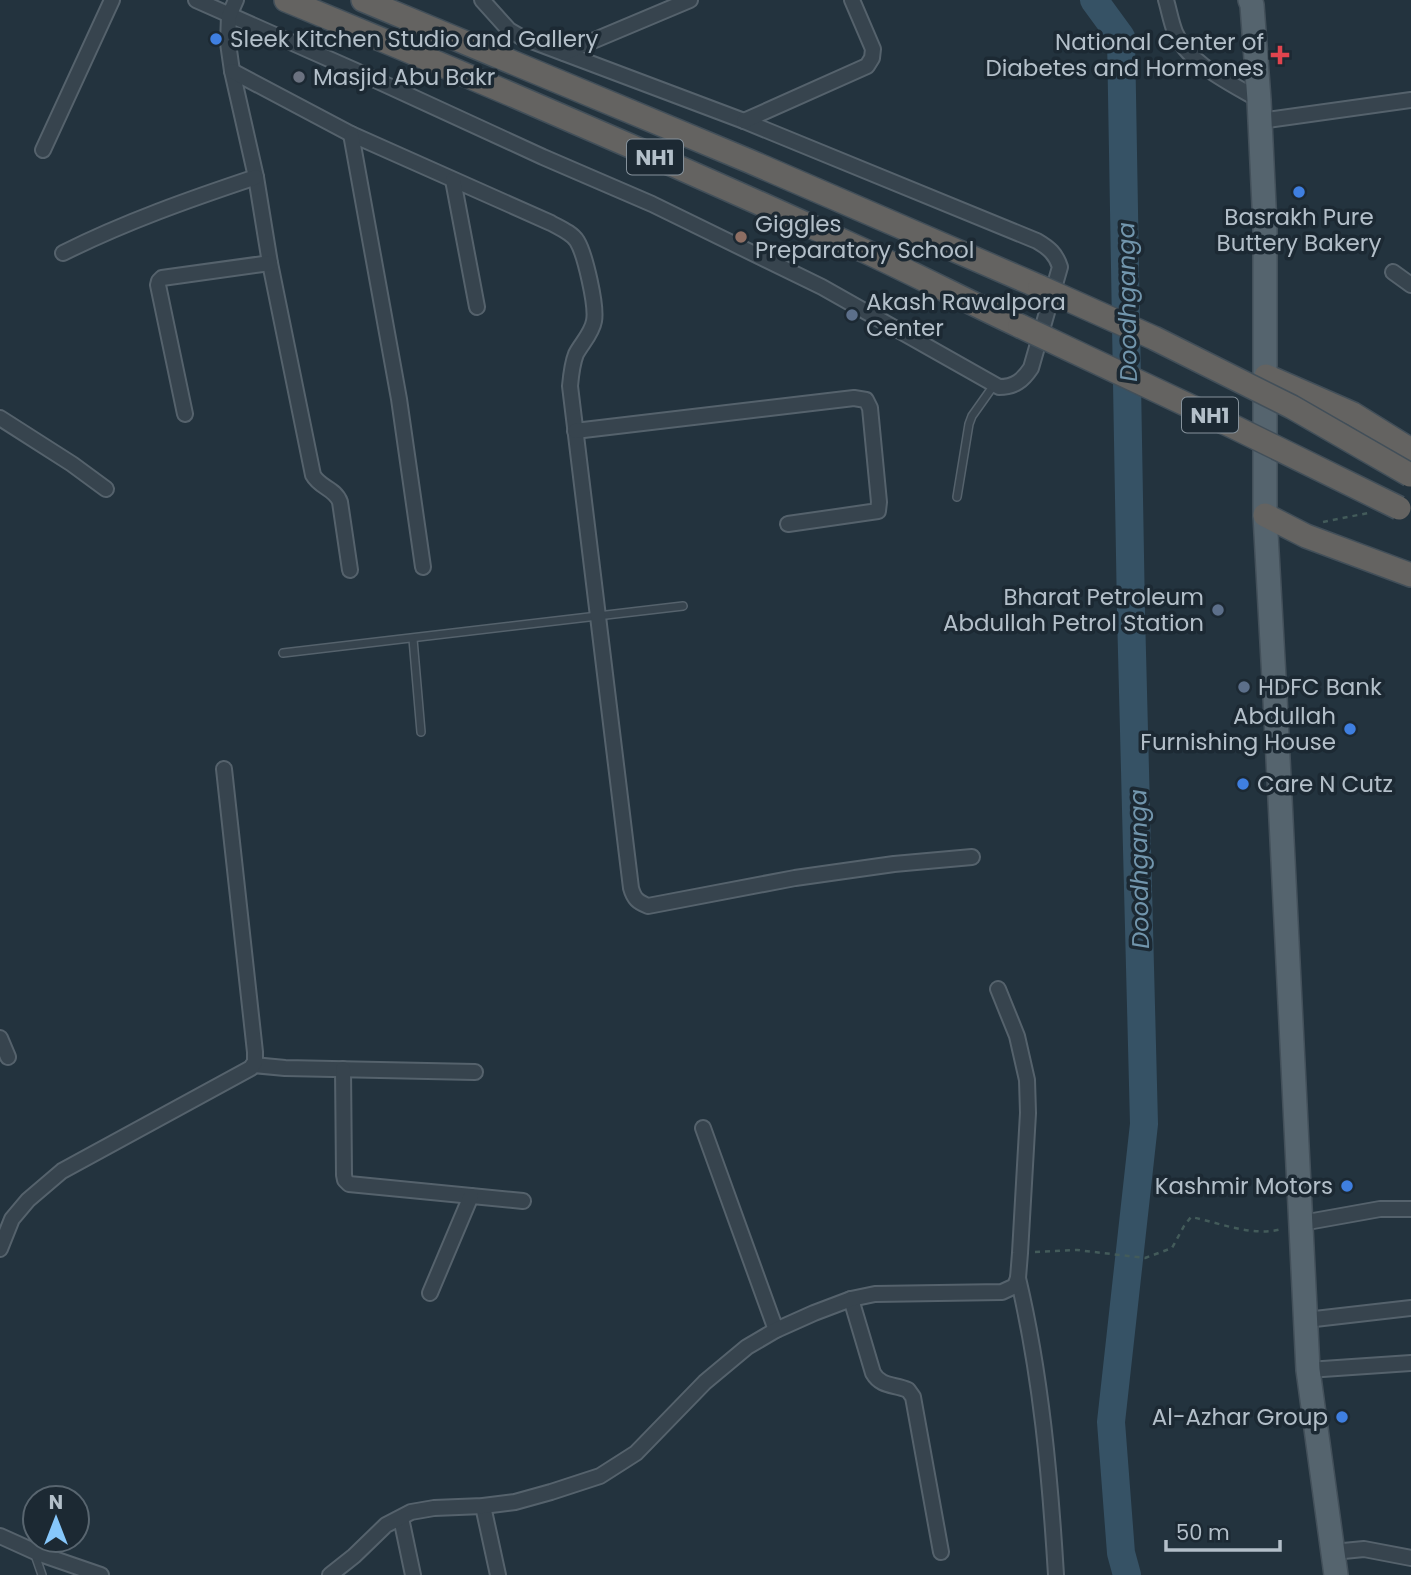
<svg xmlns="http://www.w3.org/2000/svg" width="1411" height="1575" font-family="Poppins,sans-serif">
<rect width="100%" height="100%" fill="#23333e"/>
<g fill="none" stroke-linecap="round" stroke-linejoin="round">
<polyline stroke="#365265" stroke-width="28" points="1094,0 1121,37 1131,613 1144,1124 1111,1422 1121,1553 1127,1575"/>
<defs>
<g id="service">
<polyline points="957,497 969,424 972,416 994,385"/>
<polyline points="413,639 421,732"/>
<polyline points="283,653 683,606"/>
<polyline points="34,1552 42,1575"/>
</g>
<g id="minor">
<path d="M196 0 356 71 543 157 652 204 822 287 999 387C1015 387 1023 380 1031 368L1060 267C1056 254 1049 248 1037 241L744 121 521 37 509 30 482 0"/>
<path d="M236 0 229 16 228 43 232 71 256 177 270 263 313 475C320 488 335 488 340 502L350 570"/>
<path d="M1166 0C1169 10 1171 22 1175 32 1188 64 1231 83 1259 100"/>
<polyline points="564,53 690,0"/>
<path d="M232 71 351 134 551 223C560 228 572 233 577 241 585 254 597 306 594 321 592 333 582 343 576 354 572 364 571 375 570 386L631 888C634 899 638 902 648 906L795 878 894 864 972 857"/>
<polyline points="744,121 867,66 872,58 873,49 852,0"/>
<polyline points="1260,121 1411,100"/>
<polyline points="351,134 399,399 423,567"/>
<polyline points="43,150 112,0"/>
<polyline points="453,180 477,307"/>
<path d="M63 253C125 222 190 199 256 177"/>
<polyline points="1393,272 1411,285"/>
<polyline points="185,414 158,285 159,281 162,278 270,263"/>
<polyline points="0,418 72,464 106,489"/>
<polyline points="575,431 854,398 866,400 870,408 879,502 878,511 788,524"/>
<polyline points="0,1038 8,1057"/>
<polyline points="253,1065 285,1068 475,1072"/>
<polyline points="343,1069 344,1175 345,1180 349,1184 523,1201"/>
<polyline points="703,1128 776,1330"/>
<polyline points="1302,1223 1380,1209 1411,1209"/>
<polyline points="0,1249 12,1219 28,1200 62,1171 251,1068 255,1062 255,1052 224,769"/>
<path d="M1018 1278C1041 1375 1050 1476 1056 1575"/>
<polyline points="430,1293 471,1196"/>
<path d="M851 1299 873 1373C881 1387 894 1384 908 1390L913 1397 941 1552"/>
<polyline points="1306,1320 1411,1308"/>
<polyline points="1308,1370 1411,1363"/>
<polyline points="483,1506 498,1575"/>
<polyline points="401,1518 413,1575"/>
<polyline points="0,1536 40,1554 101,1575"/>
<polyline points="1333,1552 1364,1549 1411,1558"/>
<polyline points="330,1575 354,1556 386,1525 411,1512 434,1508 483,1506 515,1502 551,1492 600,1476 636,1453 705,1382 747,1347 776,1330 814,1313 851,1299 875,1294 1002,1292 1015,1286 1018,1278 1020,1253 1028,1113 1027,1080 1017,1036 998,989"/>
</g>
<polyline id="primary" points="1250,0 1252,5 1259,100 1265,227 1265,515 1275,697 1308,1370 1336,1575"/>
<g id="trunk">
<path d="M286 0C481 80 675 164 867 252 918 276 969 302 1020 326"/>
<polyline points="363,0 749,161 1040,287"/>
<polyline points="1266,376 1353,414 1411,450"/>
<polyline points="1265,515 1306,536 1411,575"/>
</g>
</defs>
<use href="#service" stroke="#55626c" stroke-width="10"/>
<use href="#minor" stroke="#55626c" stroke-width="18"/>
<use href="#primary" stroke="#43505a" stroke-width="26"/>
<use href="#trunk" stroke="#424f59" stroke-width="26"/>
<g stroke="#435b5a" stroke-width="2.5" stroke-dasharray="5 5" stroke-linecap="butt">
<polyline points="1323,522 1368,513"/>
<path d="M1035 1252 1077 1250 1145 1258 1172 1248 1184 1226 1191 1217C1221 1223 1251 1237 1282 1229"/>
</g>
<use href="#service" stroke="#37444e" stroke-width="7"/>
<use href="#minor" stroke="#37444e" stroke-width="14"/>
<use href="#primary" stroke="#55646e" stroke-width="23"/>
<use href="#trunk" stroke="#646361" stroke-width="23"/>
<defs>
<g id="trunk-bridge">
<polyline points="1040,287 1154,338 1292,407 1410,475"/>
<polyline points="1020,326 1232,426 1399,508"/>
</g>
</defs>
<use href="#trunk-bridge" stroke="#424f59" stroke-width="26" stroke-linecap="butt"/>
<use href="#trunk-bridge" stroke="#646361" stroke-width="23"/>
</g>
<g fill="#3f7fe0" stroke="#1c2933" stroke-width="2.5">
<circle cx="216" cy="39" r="7"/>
<circle cx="1299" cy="192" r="7"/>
<circle cx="1350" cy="729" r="7"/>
<circle cx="1243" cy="784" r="7"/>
<circle cx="1347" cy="1186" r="7"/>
<circle cx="1342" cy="1417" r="7"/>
</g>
<path fill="#e0444e" stroke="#1c2933" stroke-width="2.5" d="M1276.5 44.5h7v7h7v7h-7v7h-7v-7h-7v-7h7z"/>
<circle fill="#6b7280" stroke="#1c2933" stroke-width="2.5" cx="299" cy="77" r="7"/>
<circle fill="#8d6e63" stroke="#1c2933" stroke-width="2.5" cx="741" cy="237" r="7"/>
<g fill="#5c6f8a" stroke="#1c2933" stroke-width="2.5">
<circle cx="852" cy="315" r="7"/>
<circle cx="1218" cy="610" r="7"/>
<circle cx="1244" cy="687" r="7"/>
</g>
<g text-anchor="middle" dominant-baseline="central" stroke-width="7" stroke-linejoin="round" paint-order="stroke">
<g fill="#1c2933" stroke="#86929c" stroke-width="2">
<rect x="627" y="139.5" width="56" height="35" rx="5"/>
<rect x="1182" y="397.5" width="56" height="35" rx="5"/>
</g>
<g font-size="21" font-weight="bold" fill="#b3bfc9">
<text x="655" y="157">NH1</text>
<text x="1210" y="415">NH1</text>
</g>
<g font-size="23" fill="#b3bfc9" stroke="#1c2933" text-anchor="start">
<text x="230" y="39">Sleek Kitchen Studio and Gallery</text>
<text x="1264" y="42" text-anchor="end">National Center of<tspan x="1264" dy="26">Diabetes and Hormones</tspan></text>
<text x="313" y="77">Masjid Abu Bakr</text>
<text x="1299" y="217" text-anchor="middle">Basrakh Pure<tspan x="1299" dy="26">Buttery Bakery</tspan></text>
<text x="755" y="224">Giggles<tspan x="755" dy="26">Preparatory School</tspan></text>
<text x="866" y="302">Akash Rawalpora<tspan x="866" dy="26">Center</tspan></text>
<text x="1204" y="597" text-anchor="end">Bharat Petroleum<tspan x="1204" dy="26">Abdullah Petrol Station</tspan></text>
<text x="1258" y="687">HDFC Bank</text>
<text x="1336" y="716" text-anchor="end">Abdullah<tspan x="1336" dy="26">Furnishing House</tspan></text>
<text x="1257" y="784">Care N Cutz</text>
<text x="1333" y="1186" text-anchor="end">Kashmir Motors</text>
<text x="1328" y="1417" text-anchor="end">Al-Azhar Group</text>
</g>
<g font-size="24" font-style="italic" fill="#7296ad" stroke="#1c2933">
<text transform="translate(1127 302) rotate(-91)">Doodhganga</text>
<text transform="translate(1139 869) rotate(-91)">Doodhganga</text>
</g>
</g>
<g transform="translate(56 1519)"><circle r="33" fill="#1c2933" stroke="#58656f" stroke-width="2"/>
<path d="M0-5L12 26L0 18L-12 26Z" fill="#86c7fb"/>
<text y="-10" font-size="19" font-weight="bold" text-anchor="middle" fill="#b3bfc9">N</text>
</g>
<path d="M1166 1540v10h114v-10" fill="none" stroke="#b3bfc9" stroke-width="3.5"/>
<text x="1176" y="1540" font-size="21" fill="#b3bfc9" stroke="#1c2933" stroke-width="5" paint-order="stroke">50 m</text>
</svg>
